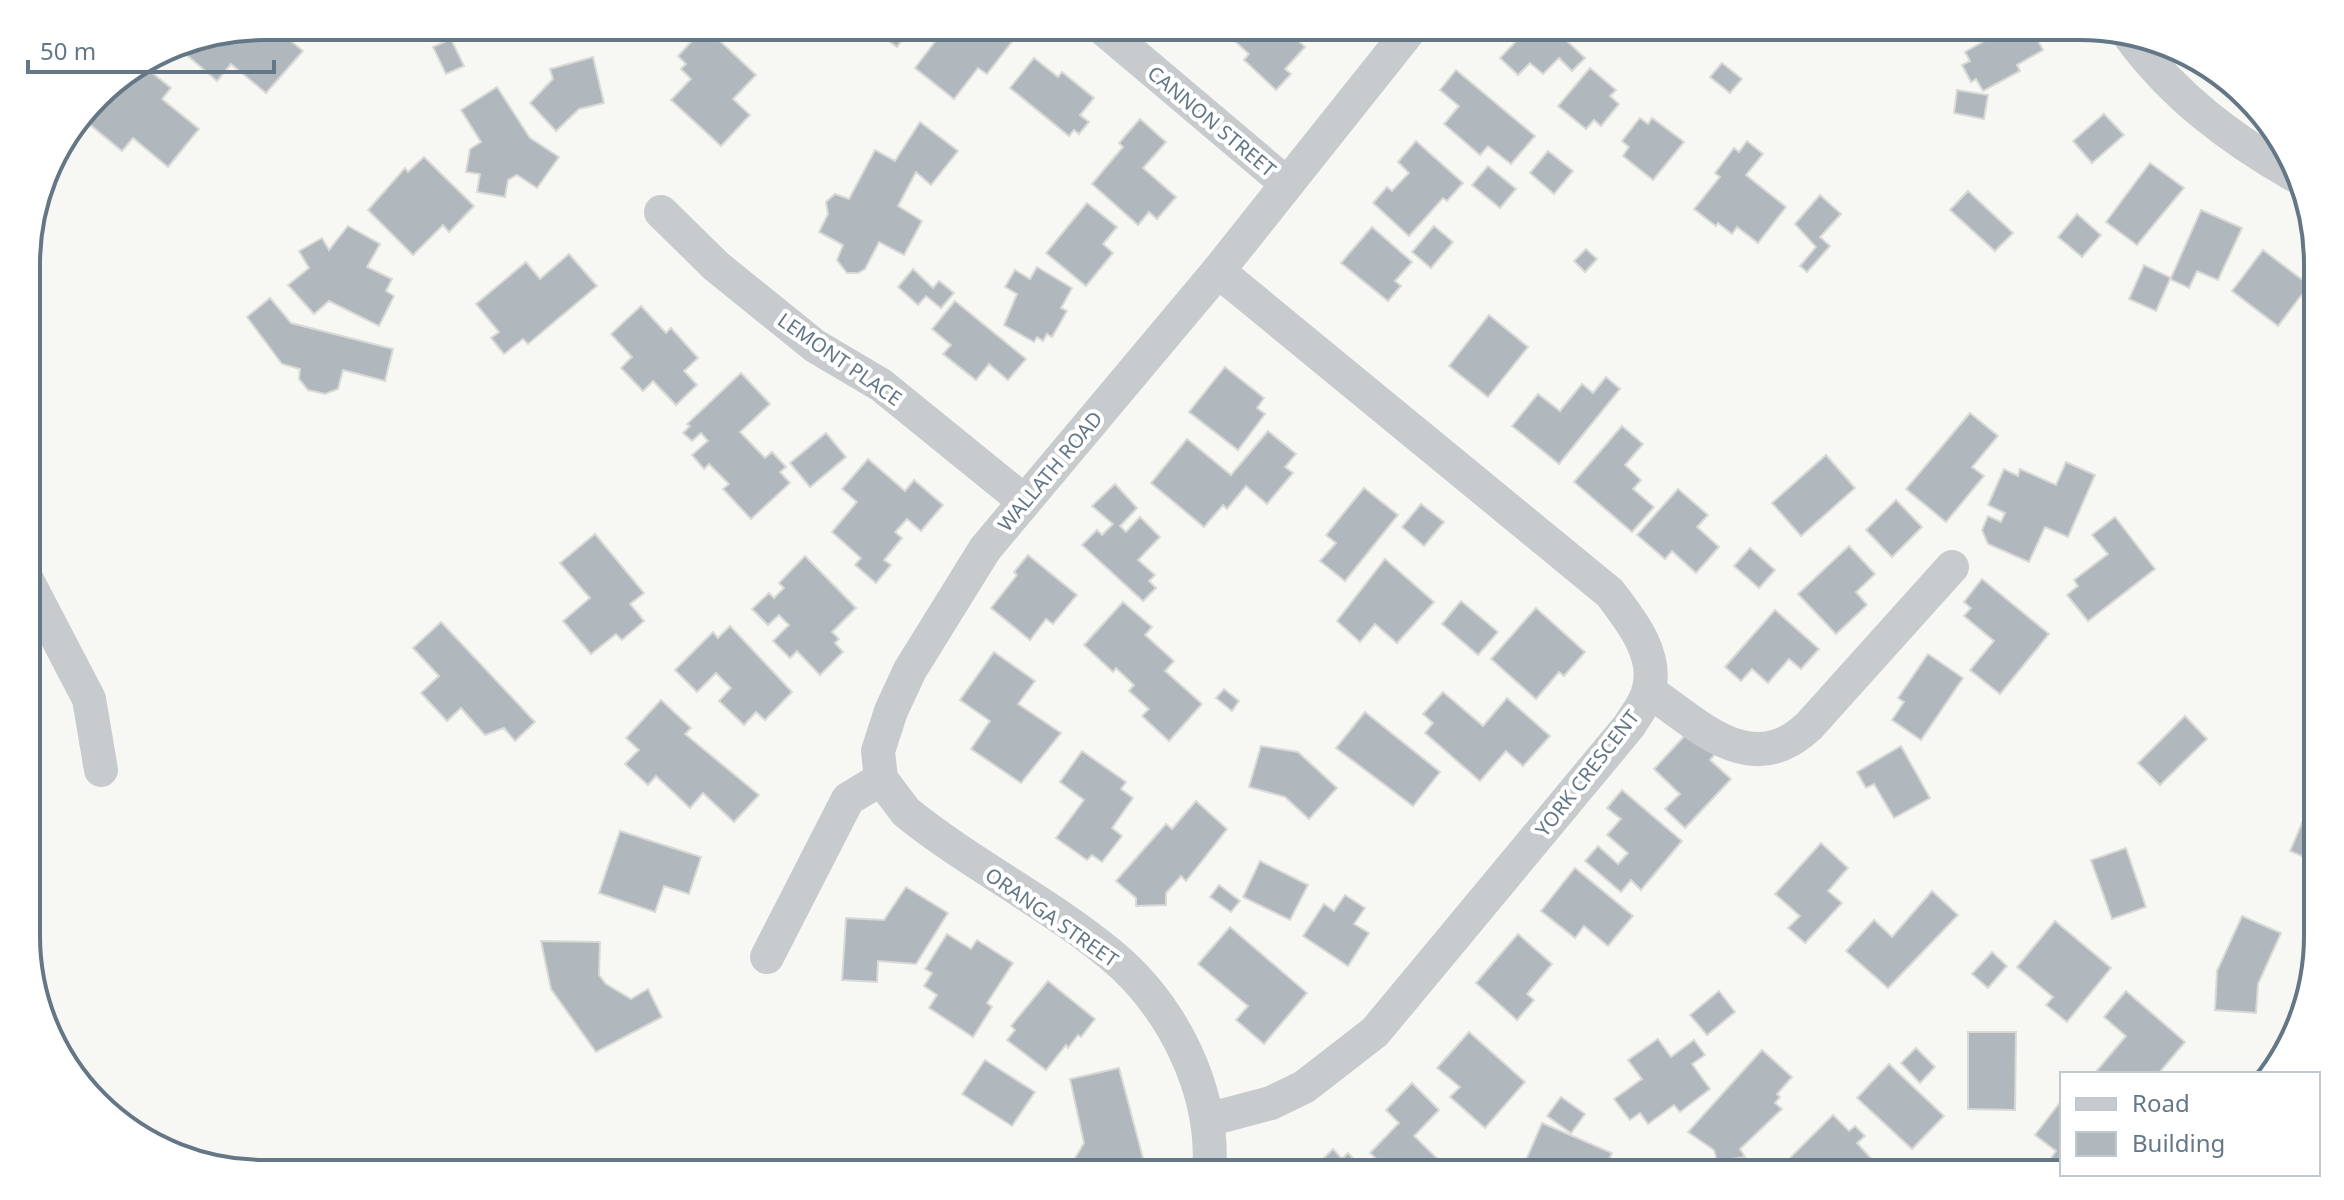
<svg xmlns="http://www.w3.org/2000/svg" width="2344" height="1200" font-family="'Noto Sans',sans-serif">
<rect width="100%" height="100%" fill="#f7f7f4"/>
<g fill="#b0b8bd" stroke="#d9d9d6" stroke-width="2">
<polygon points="264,26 273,26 303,51 266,93 231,64 217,81 174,44"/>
<polygon points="868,26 912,26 897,47"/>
<polygon points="947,26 1016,26 1021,30 987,74 978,68 954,99 915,68"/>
<polygon points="1229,26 1283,26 1305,47 1285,69 1291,74 1276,90 1244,60 1249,54 1224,31"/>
<polygon points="1531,26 1551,26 1585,58 1572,71 1559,58 1543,74 1530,63 1518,75 1500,58"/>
<polygon points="1572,26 1603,26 1590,41"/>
<polygon points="2011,26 2030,26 2043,50 2017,65 2020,71 1983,91 1976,79 1971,82 1962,65 1970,61 1965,52"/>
<polygon points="705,27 756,75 733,99 750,115 721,146 671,100 691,79 681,69 686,64 678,56"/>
<polygon points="451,39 464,66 446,74 433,47"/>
<polygon points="593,57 604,103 579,109 556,131 530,103 553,79 550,69"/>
<polygon points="1034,58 1058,77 1062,72 1094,98 1080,115 1089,122 1079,134 1074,130 1069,136 1010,88"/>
<polygon points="1722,63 1742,79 1730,93 1710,77"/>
<polygon points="141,64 171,88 162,99 199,129 168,167 133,138 122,151 88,123 133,69"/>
<polygon points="1590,68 1616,90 1610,96 1619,104 1601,126 1594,120 1586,129 1558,106"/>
<polygon points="1456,70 1535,136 1511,164 1488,146 1480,155 1444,124 1459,106 1440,90"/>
<polygon points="497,87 530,138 559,157 537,188 517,175 508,180 505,197 477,192 480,174 466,172 470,149 481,142 461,110"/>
<polygon points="1957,90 1988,95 1984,119 1954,113"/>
<polygon points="2104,114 2124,135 2092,163 2073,141"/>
<polygon points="1640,118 1648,124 1652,118 1684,142 1653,180 1623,156 1629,147 1622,141"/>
<polygon points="1140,119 1166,142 1143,168 1176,197 1157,219 1149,212 1138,225 1092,184 1123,147 1119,143"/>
<polygon points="920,122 958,151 931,185 916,172 898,206 922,221 904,255 879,242 865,269 858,273 847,273 837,260 843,245 819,232 828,214 826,202 835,194 849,199 875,150 895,161"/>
<polygon points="1416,141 1463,183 1447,201 1443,198 1409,236 1373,203 1387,187 1392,191 1409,173 1398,162"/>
<polygon points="1747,141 1763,154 1746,175 1786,207 1758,243 1737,227 1732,234 1718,223 1716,226 1694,209 1720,177 1715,173 1734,148 1739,152"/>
<polygon points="1548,151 1573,171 1554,194 1530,173"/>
<polygon points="424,157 474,206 449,232 443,225 413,255 368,210 405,168 408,172"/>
<polygon points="2150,163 2184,188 2137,245 2106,222"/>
<polygon points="1488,166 1516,189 1500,208 1472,185"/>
<polygon points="1968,191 2013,233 1995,251 1950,210"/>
<polygon points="1820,195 1841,214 1820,237 1830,246 1807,272 1800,266 1816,247 1795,224"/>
<polygon points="1087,203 1117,227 1103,244 1113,253 1086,286 1046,253"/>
<polygon points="2201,210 2242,228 2218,280 2197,271 2189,288 2170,279 2156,311 2129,299 2144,265 2171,278"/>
<polygon points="2077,214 2101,235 2082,257 2058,237"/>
<polygon points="348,226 380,244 367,267 392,279 386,291 394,296 379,326 329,301 314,314 288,285 309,268 299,251 322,238 329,250"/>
<polygon points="1434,226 1453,242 1431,268 1412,252"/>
<polygon points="1372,227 1412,262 1395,281 1401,286 1388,301 1341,263"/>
<polygon points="1586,249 1597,259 1585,272 1574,261"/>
<polygon points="2263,250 2309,285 2278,326 2232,291"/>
<polygon points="569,254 597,286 528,344 523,339 504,354 491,338 499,332 476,304 526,262 540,279"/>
<polygon points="1037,267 1072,288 1061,308 1067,311 1052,337 1047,334 1043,341 1037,337 1034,342 1004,325 1017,294 1005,287 1015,270 1030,279"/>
<polygon points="913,269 933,288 939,281 954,293 941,308 926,296 918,305 898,287"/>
<polygon points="270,298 291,323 393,349 385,381 343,370 338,389 325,394 308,390 299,379 300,369 282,364 247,317"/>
<polygon points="955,301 1026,359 1008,380 989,364 976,380 943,354 951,345 932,329"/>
<polygon points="641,306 666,333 671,328 698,358 684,371 697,385 676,405 653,381 643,391 621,368 632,357 611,334"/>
<polygon points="1489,315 1528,347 1488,397 1449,366"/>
<polygon points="1225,367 1264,398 1257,408 1265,414 1238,450 1189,412"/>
<polygon points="741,373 770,404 740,432 765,458 772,452 786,467 780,472 790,483 751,519 723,489 729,484 709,464 704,469 692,455 708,441 701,433 692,441 683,433 690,426 687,424"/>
<polygon points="1606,377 1620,389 1559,464 1512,426 1538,394 1560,411 1582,384 1593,393"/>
<polygon points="1970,413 1998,436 1972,467 1984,476 1946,522 1906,489"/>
<polygon points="1622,426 1643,444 1625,465 1641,480 1633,489 1654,507 1632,532 1574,482"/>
<polygon points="1268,431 1296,454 1285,467 1293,473 1267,504 1246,486 1227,509 1223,505 1204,527 1151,483 1187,439 1231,475"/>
<polygon points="826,433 846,457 810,487 790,463"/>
<polygon points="1826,455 1855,488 1801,536 1772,503"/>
<polygon points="868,459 905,491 914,480 943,505 921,531 907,519 895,532 902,538 884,560 891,565 876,583 855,565 861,558 832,532 857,502 842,489"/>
<polygon points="2066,462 2095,475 2068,537 2045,527 2029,562 1988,544 1982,530 1988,516 2001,522 2005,513 1988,505 2004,469 2018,476 2020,469 2056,485"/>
<polygon points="1115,484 1137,508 1120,526 1126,532 1140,517 1160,537 1138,560 1155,575 1149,581 1156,588 1143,601 1082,545 1097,530 1102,535 1113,524 1092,506"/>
<polygon points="1364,488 1398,515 1345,581 1320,561 1336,543 1326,535"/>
<polygon points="1678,489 1708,515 1697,527 1719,547 1696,573 1672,551 1665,559 1637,535"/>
<polygon points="1896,500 1922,527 1892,557 1866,530"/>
<polygon points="1421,504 1444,522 1424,546 1402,527"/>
<polygon points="2115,517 2155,569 2088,621 2067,595 2078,586 2074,580 2108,554 2092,535"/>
<polygon points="595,534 644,593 630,604 644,621 622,640 616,634 591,654 563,621 590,598 560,563"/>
<polygon points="1849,546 1875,574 1856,592 1867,605 1836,634 1798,594"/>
<polygon points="1750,548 1775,570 1759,588 1734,566"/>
<polygon points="1028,555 1077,595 1053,624 1046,619 1030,640 991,608 1017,575 1014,572"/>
<polygon points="805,556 856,608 832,632 839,639 835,643 843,652 820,675 797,651 790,658 773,641 789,625 779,615 768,625 752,609 769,593 774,598 784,588 779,583"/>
<polygon points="1385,559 1434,602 1397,643 1375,624 1360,642 1337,621"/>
<polygon points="1982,579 2049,634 2000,694 1970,670 1994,641 1964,616 1971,608 1964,602"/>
<polygon points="1461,601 1498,632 1478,655 1442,624"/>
<polygon points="1123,602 1152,627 1145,635 1174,661 1165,671 1202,704 1169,741 1142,716 1149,709 1129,691 1134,685 1116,668 1113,672 1084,645"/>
<polygon points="1536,608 1585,652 1564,676 1559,672 1536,699 1491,659"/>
<polygon points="1775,610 1819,649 1801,669 1789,659 1768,683 1752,669 1741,681 1725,667"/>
<polygon points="441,622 535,722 515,741 504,728 485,735 461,708 447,721 421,693 439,676 413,648"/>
<polygon points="730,626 792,692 765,720 756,712 744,725 719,701 731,688 716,673 697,692 675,670 713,632 718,638"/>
<polygon points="994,652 1035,681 1018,704 1061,733 1021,783 971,749 990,721 960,700"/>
<polygon points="1928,654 1963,678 1921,740 1892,720 1904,702 1898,698"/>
<polygon points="1224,689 1239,701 1232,711 1216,698"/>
<polygon points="1443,692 1483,726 1507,698 1550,736 1523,766 1506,751 1480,781 1425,733 1433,723 1423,714"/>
<polygon points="661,700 691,728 685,734 759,795 734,822 703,793 690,808 656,776 648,785 625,764 639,750 626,738"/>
<polygon points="1365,712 1440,772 1413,806 1336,748"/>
<polygon points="2185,716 2207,739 2160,785 2138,763"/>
<polygon points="1691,729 1716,753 1710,760 1731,779 1685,828 1665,809 1680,794 1654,769"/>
<polygon points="1261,746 1298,752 1337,788 1309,819 1285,797 1249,787"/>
<polygon points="1901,746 1930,798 1894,818 1874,784 1866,788 1857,772"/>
<polygon points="1082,751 1126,782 1121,789 1133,798 1112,828 1122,836 1102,862 1092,855 1087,860 1056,838 1084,800 1060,782"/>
<polygon points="2318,786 2318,863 2290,851"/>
<polygon points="1622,790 1682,841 1641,890 1631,880 1621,892 1585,861 1598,846 1618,864 1628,853 1607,835 1621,819 1607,808"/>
<polygon points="1196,801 1227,829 1186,881 1181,876 1166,893 1166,905 1136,906 1136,898 1116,881 1166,824 1172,829"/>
<polygon points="620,831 701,857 689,894 664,886 655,912 599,893"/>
<polygon points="1821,843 1848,868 1828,891 1842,903 1805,943 1788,928 1800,916 1775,894"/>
<polygon points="2126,848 2146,907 2112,919 2091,860"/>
<polygon points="1260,861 1308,885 1290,920 1243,897"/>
<polygon points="1575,868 1633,916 1608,946 1584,926 1575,938 1541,911"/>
<polygon points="1219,885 1240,901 1231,912 1210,897"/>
<polygon points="906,887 948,913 916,964 878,961 877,982 842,980 846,918 884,920"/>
<polygon points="1932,891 1958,915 1888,988 1846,951 1874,920 1892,937"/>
<polygon points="1345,895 1365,908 1354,924 1369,933 1348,966 1303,936 1324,904 1334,911"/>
<polygon points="2242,916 2281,933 2258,984 2256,1013 2215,1010 2217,971"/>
<polygon points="2055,921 2111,968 2067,1022 2046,1005 2053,997 2017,967"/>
<polygon points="1230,927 1307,993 1264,1044 1236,1020 1248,1006 1198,964"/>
<polygon points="947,934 971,949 977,940 1013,963 987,1003 992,1007 973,1037 929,1008 937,995 924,986 932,973 925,969"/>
<polygon points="1518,934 1552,964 1527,994 1534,1000 1517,1020 1476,983"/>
<polygon points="541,941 600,942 599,975 606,984 631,999 648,989 662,1017 596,1052 551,989"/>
<polygon points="1992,952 2007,966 1988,988 1972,974"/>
<polygon points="1048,981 1095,1019 1081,1037 1078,1035 1068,1048 1066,1045 1046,1070 1007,1040 1015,1030 1011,1026"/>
<polygon points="1719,991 1735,1012 1707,1035 1690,1015"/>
<polygon points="2126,991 2185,1042 2158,1074 2094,1074 2126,1036 2104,1017"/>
<polygon points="1469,1032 1525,1082 1485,1128 1450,1097 1460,1087 1437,1068"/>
<polygon points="1968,1032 2016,1032 2015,1110 1968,1109"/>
<polygon points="1658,1039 1671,1057 1694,1040 1705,1055 1692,1064 1710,1089 1680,1112 1674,1105 1648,1124 1640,1113 1630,1120 1614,1099 1642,1079 1628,1060"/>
<polygon points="1916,1048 1935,1067 1920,1083 1901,1063"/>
<polygon points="1762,1050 1792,1077 1777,1094 1780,1097 1775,1103 1782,1109 1740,1149 1745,1157 1717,1161 1714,1150 1688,1132"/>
<polygon points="985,1060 1035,1092 1012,1126 962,1094"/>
<polygon points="1889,1064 1944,1116 1912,1149 1857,1098"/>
<polygon points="1119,1068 1143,1158 1096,1174 1074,1160 1084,1143 1070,1079"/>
<polygon points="1412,1083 1439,1110 1414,1136 1453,1174 1392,1174 1370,1153 1399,1123 1386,1110"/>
<polygon points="1561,1097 1585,1114 1571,1133 1547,1116"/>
<polygon points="2062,1100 2062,1174 2040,1174 2056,1151 2035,1135"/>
<polygon points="1833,1115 1849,1131 1855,1126 1865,1136 1857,1143 1885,1174 1821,1174 1815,1168 1805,1174 1790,1158"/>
<polygon points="1542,1123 1612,1153 1603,1174 1520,1174"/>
<polygon points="1333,1149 1342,1159 1348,1153 1366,1172 1308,1174"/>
</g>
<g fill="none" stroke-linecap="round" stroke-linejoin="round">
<g stroke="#c7cbce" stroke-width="34">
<polyline points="1100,26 1287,184"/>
<path d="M2131 38C2175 97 2231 139 2294 175"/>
<polyline points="661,212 716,266 815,346 881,385 1024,501"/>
<polyline points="27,580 89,699 101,770"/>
<path d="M1649 691C1699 725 1751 781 1809 726L1952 567"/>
<path d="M881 779 906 812C970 864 1047 902 1110 954 1173 1006 1216 1092 1209 1174"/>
<polyline points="767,957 848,799 881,779 878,751 891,711 910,670 985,549 1218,271 1413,26"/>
<path d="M1207 1120 1271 1103 1304 1087 1375 1032 1629 726C1635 716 1645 704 1648 692 1660 656 1630 619 1610 593L1218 271"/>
</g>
</g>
<g text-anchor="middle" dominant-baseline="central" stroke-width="8" stroke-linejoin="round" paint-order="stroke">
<g font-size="20" fill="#647787" stroke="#fff">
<text transform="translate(1212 121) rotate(40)">CANNON STREET</text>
<text transform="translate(840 359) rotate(35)">LEMONT PLACE</text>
<text transform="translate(1050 471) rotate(-50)">WALLATH ROAD</text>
<text transform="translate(1587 773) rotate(-52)">YORK CRESCENT</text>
<text transform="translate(1052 917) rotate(35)">ORANGA STREET</text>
</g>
</g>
<path d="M0 0H2344V1200H0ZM264 40H2080A224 224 0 0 1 2304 264V936A224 224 0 0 1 2080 1160H264A224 224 0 0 1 40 936V264A224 224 0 0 1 264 40Z" fill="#fff" fill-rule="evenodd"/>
<path fill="none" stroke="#647787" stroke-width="4" d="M264 40H2080A224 224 0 0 1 2304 264V936A224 224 0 0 1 2080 1160H264A224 224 0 0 1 40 936V264A224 224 0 0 1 264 40Z"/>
<rect x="2060" y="1072" width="260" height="104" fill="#ffffff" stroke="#c1c9cf" stroke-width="2"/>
<rect x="2076" y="1098" width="40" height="12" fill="#c7cbce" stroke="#c1c9cf" stroke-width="2"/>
<text x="2132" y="1112" font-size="24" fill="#647787">Road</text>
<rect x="2076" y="1132" width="40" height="24" fill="#b0b8bd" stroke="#c1c9cf" stroke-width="2"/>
<text x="2132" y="1152" font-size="24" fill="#647787">Building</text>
<path d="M28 60v12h246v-12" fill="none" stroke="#647787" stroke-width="4"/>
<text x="40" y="60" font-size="24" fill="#647787" stroke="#ffffff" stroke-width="6" paint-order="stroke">50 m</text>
</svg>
